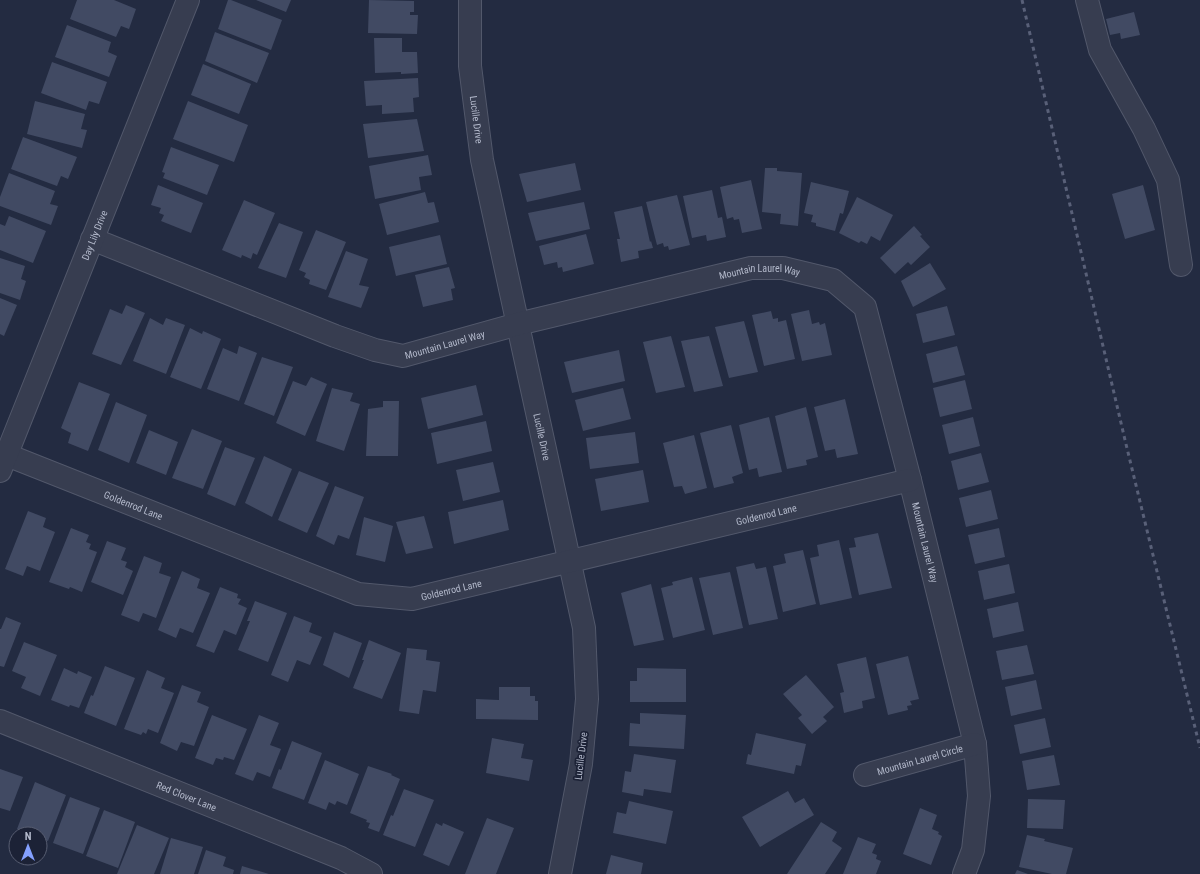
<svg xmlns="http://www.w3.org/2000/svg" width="1200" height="874" font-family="'Roboto Condensed',sans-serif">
<rect width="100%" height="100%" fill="#232b41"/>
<g fill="#414a63">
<polygon points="77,0 114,0 136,9 129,29 121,26 116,37 70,19"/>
<polygon points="228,0 231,0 282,20 271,50 218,29"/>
<polygon points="256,0 291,0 286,12"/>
<polygon points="369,0 414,1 414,12 410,12 410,15 418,15 417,34 368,33"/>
<polygon points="1134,12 1140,35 1121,39 1120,33 1110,35 1106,19"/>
<polygon points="67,25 111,42 108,52 117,56 109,77 55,57"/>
<polygon points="215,32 269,53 257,83 205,61"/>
<polygon points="374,38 402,38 402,52 417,52 418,73 401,74 401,72 375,73"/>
<polygon points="52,62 107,82 99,104 89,101 86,110 41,93"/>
<polygon points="203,64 251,84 239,114 191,95"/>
<polygon points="418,78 419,97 413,98 414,112 382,114 382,105 366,106 364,81"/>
<polygon points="35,101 85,114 81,129 87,130 82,148 27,134"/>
<polygon points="188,101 248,125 234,162 173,139"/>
<polygon points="417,119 424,151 368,158 363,124"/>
<polygon points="23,137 77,157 68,179 61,176 57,186 11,169"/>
<polygon points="171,147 219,165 207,195 163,178 165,173 162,172"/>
<polygon points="428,155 432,175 419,177 421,190 375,199 369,166"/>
<polygon points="575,163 581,190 527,202 519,174"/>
<polygon points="765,168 777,168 777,171 802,173 798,226 780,224 781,214 762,212"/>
<polygon points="9,173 55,191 50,204 58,206 51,225 0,206 0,197"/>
<polygon points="751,180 762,229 742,233 739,219 734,220 733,217 727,219 720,187"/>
<polygon points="811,182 849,191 843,214 840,213 835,231 816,226 816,223 811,222 813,215 804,213"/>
<polygon points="158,185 203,203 191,233 161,221 164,215 159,213 161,208 151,205"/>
<polygon points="1143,185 1155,230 1125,239 1112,194"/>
<polygon points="712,190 718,218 722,217 726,237 707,241 706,235 692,238 683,196"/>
<polygon points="425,192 428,203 434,202 439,222 387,235 379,204"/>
<polygon points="677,195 690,245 669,250 668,246 664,247 663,243 657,245 646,202"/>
<polygon points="857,197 893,215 880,241 871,236 867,244 861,241 859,243 839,233"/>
<polygon points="244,200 275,213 257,255 253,253 251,259 242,255 241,258 222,250"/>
<polygon points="584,202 590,229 536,241 528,213"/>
<polygon points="642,206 650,242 651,241 653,248 638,251 639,258 621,262 617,239 620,239 614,212"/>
<polygon points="9,216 46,231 33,263 0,250 0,224 5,226"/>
<polygon points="279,223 303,232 286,278 258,268"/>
<polygon points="914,226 922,235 920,236 930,247 911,265 908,262 895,274 880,258"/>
<polygon points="316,230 346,242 326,290 309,284 310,280 304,277 306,273 299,270"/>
<polygon points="586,234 594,264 563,272 562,267 558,268 557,262 544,265 539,246"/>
<polygon points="440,235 447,264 396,276 389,247"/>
<polygon points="346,251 368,259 359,285 369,287 361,308 328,297"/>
<polygon points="0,258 25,266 21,279 26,281 20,300 0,293"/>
<polygon points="930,263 946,289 913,307 901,281"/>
<polygon points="449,267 455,288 451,289 453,300 423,307 415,275"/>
<polygon points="0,298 17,305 4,336 0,334"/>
<polygon points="126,305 145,313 121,365 92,354 110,309 122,314"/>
<polygon points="947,306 955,335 923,343 916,314"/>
<polygon points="809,310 812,324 819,322 820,325 825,323 832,355 802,361 791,314"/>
<polygon points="771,311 773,319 778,318 778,322 786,320 795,359 764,366 752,315"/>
<polygon points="150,318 163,325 166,318 185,325 166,374 133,361"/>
<polygon points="744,321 758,372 729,378 715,327"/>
<polygon points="190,328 202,334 203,331 221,339 201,389 170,377"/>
<polygon points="671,336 685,387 656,393 643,342"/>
<polygon points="709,336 723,386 694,392 681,341"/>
<polygon points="239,346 257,353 239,401 207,389 223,348 237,354"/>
<polygon points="957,346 965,375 933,383 926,354"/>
<polygon points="619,350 625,381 572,393 564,362"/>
<polygon points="262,357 293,367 274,416 244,404"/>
<polygon points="311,377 327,384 305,436 276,423 293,381 306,386"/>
<polygon points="965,380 972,409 940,417 933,388"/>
<polygon points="79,382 110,394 88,451 68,443 71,433 61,428"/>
<polygon points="476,385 483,415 428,429 421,398"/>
<polygon points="332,388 353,393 350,401 360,404 344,451 316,441"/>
<polygon points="623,388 631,419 583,431 575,400"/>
<polygon points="845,399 858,454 837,458 835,449 825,451 814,407"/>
<polygon points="383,401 399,401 398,456 366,456 368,409 383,407"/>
<polygon points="116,402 147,415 129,463 98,450"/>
<polygon points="806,407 818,457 806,460 807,465 787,469 775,416"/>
<polygon points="769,417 782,472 759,477 757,468 749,470 739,425"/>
<polygon points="973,417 980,446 949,454 942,425"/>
<polygon points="486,421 492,451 437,464 431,433"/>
<polygon points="731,425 743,473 732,477 734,483 714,488 700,433"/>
<polygon points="192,429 222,441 203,489 172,478"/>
<polygon points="149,430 178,442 166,475 136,463"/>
<polygon points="635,432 639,463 590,469 586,438"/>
<polygon points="694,435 707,488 685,494 682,486 674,487 663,443"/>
<polygon points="225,447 255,458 235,506 207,494"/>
<polygon points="981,453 989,482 958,490 951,461"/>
<polygon points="264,456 292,469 272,517 245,503"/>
<polygon points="493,462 500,492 463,501 456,470"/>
<polygon points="643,470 649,502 601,511 595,479"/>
<polygon points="299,471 329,483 307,533 278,520"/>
<polygon points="335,486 364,497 349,539 338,535 334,545 316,536"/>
<polygon points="991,490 998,519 966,527 959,498"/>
<polygon points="503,500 509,530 454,544 448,512"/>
<polygon points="28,511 46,518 43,527 55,532 40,571 27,566 23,576 5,569"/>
<polygon points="424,516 433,548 406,554 396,522"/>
<polygon points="364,517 393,526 385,562 356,555"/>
<polygon points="71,528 89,535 86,542 91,544 89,549 97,552 82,592 70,587 69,589 49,582"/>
<polygon points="999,528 1005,557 975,564 968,535"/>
<polygon points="878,533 892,588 859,595 849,548 856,547 854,538"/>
<polygon points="839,540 852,598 820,605 810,558 819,556 817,545"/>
<polygon points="107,541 126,548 121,560 127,562 125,567 133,571 123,595 91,582"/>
<polygon points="803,550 816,604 783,612 773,566 786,563 784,554"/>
<polygon points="144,556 162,563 159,573 171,577 156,618 143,613 139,622 121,615"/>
<polygon points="754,563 756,569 766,567 778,619 749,625 736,567"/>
<polygon points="1009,564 1015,593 984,600 978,571"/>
<polygon points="182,571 200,579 197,588 210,593 193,633 180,628 176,638 158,630"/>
<polygon points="730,572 743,628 713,635 699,578"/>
<polygon points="692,577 705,630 673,638 661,588 673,585 672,582"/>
<polygon points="651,584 664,640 634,646 621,593"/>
<polygon points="220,587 238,594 237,598 241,599 238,604 247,608 236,635 224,630 214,653 196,646"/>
<polygon points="255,601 287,613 268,662 238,650 250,621 247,621"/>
<polygon points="1018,602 1024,631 993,638 987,609"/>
<polygon points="294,616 312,623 309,632 322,637 310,665 297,660 288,682 271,675"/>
<polygon points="6,617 21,623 4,667 0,666 0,629 1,629"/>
<polygon points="334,632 362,643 349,678 323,665"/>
<polygon points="369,640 401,653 382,699 353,688 364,660 362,660"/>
<polygon points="24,642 57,655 40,696 21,688 26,677 12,671"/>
<polygon points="1027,645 1034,674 1002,680 996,651"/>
<polygon points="407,648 427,650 426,660 440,662 436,692 423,690 419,714 399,711"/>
<polygon points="908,656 919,699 910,701 912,705 907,706 908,710 888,715 876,664"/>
<polygon points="866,657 875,698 862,701 863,708 844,713 840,693 844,692 837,664"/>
<polygon points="105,666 135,678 116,726 84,713 91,695 93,696"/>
<polygon points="64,668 77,674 78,671 92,677 79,708 70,705 69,707 51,700"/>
<polygon points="637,668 686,669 686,702 630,702 630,681 637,681"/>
<polygon points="147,670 165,678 161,688 174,693 158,733 148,729 146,734 143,732 141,735 124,729"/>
<polygon points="806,675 834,707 823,717 827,721 812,734 798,718 802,715 783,694"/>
<polygon points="1036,680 1042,709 1011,716 1005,687"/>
<polygon points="182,685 201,692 197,702 209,707 194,746 181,742 177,751 160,743"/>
<polygon points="499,687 530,687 530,696 535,696 535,701 538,701 538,720 476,719 476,699 499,700"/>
<polygon points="640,713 686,715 684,749 629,746 630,723 640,724"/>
<polygon points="212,715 247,729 234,760 224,757 223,760 216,758 213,765 195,758"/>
<polygon points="259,715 279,723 270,745 281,749 270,777 257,772 253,781 235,774"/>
<polygon points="1045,718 1051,747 1020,754 1014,725"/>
<polygon points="756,733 806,744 801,766 796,765 794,774 746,764 748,754 751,755"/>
<polygon points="492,738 524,744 521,758 533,760 529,781 486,773"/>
<polygon points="292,741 322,753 304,800 272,788 279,769 281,770"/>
<polygon points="634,754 676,760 671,793 644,789 643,796 622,792 625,771 631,772"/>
<polygon points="1054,755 1060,785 1027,790 1022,761"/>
<polygon points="325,760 359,774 347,805 337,801 335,805 329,802 326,810 308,803"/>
<polygon points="368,766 392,774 391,775 400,779 379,832 368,828 370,823 366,822 367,820 350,813"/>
<polygon points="0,769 23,777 10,811 0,808"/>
<polygon points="35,782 66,795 48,841 40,838 40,834 30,834 17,829"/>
<polygon points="404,789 434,800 415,847 383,835 391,815 393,816"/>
<polygon points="788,791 795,803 804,798 814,815 760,847 742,817"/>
<polygon points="70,797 100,808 83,854 53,843"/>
<polygon points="1028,799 1065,800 1063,829 1027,828"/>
<polygon points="629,801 673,811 666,844 613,833 617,812 626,814"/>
<polygon points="920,808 937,815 932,829 939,832 938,834 942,836 931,865 903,854"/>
<polygon points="104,810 135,822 118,868 86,856"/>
<polygon points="487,818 514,828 496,874 465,874"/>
<polygon points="821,822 837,832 832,841 842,848 825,874 787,874"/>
<polygon points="436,823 442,826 443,823 464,832 449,866 423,855"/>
<polygon points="137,825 169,838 154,874 117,874"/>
<polygon points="1027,835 1045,839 1044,841 1073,848 1066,874 1052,874 1019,867"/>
<polygon points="858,837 876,844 872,853 877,855 876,859 881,861 876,874 843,874"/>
<polygon points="171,838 203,847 194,874 160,874"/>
<polygon points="206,850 226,857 223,866 234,870 233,874 198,874"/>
<polygon points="611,855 643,863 641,874 606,874"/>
<polygon points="242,866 269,874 240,874"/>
<polygon points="1017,870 1028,874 1015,874"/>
</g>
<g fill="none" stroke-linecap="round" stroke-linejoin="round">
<defs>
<g id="minor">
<path id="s1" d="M470 0V66L482 160 584 628 587 699 581 764 560 874"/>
<polyline points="1087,0 1100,50 1144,129 1168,180 1181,265"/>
<path id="s2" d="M92 239 335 336 375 350 403 356 518 324 751 268H783L833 280 865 307 910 480 975 744 979 796 973 850 964 874"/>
<path id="s3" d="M7 455 358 594 412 599 910 480"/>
<path id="s4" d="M0 471 188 0"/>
<path id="s5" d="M0 721 341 858 371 874"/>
<path id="s6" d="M865 775 975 744"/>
</g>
</defs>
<use href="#minor" stroke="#52586b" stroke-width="24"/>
<use href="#minor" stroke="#373d50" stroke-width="22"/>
<polyline stroke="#596078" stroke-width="3" stroke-dasharray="4 4" stroke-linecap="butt" points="1022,0 1125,440 1200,748"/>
</g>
<g text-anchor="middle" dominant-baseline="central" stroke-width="3.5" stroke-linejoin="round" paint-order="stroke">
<g font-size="10" fill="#b3b9cb" stroke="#1c2236">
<text stroke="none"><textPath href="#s1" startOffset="120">Lucille Drive</textPath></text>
<text stroke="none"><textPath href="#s4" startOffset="254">Day Lily Drive</textPath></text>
<text stroke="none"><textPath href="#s2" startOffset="700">Mountain Laurel Way</textPath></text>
<text stroke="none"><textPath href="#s2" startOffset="376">Mountain Laurel Way</textPath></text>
<text stroke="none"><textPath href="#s1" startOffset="444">Lucille Drive</textPath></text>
<text stroke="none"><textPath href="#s3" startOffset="136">Goldenrod Lane</textPath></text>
<text stroke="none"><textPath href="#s3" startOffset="796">Goldenrod Lane</textPath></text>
<text stroke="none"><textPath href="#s2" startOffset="1060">Mountain Laurel Way</textPath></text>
<text stroke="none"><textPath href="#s3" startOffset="472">Goldenrod Lane</textPath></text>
<text transform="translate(581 756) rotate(-83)">Lucille Drive</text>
<text stroke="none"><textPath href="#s6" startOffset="57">Mountain Laurel Circle</textPath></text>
<text stroke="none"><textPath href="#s5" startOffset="201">Red Clover Lane</textPath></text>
</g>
</g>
<g transform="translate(28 846)"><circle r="19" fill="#1c2236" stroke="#585e72"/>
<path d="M0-3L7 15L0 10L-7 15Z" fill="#84a0ff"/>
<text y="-6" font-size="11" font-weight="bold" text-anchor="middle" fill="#b3b9cb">N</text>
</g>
</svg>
